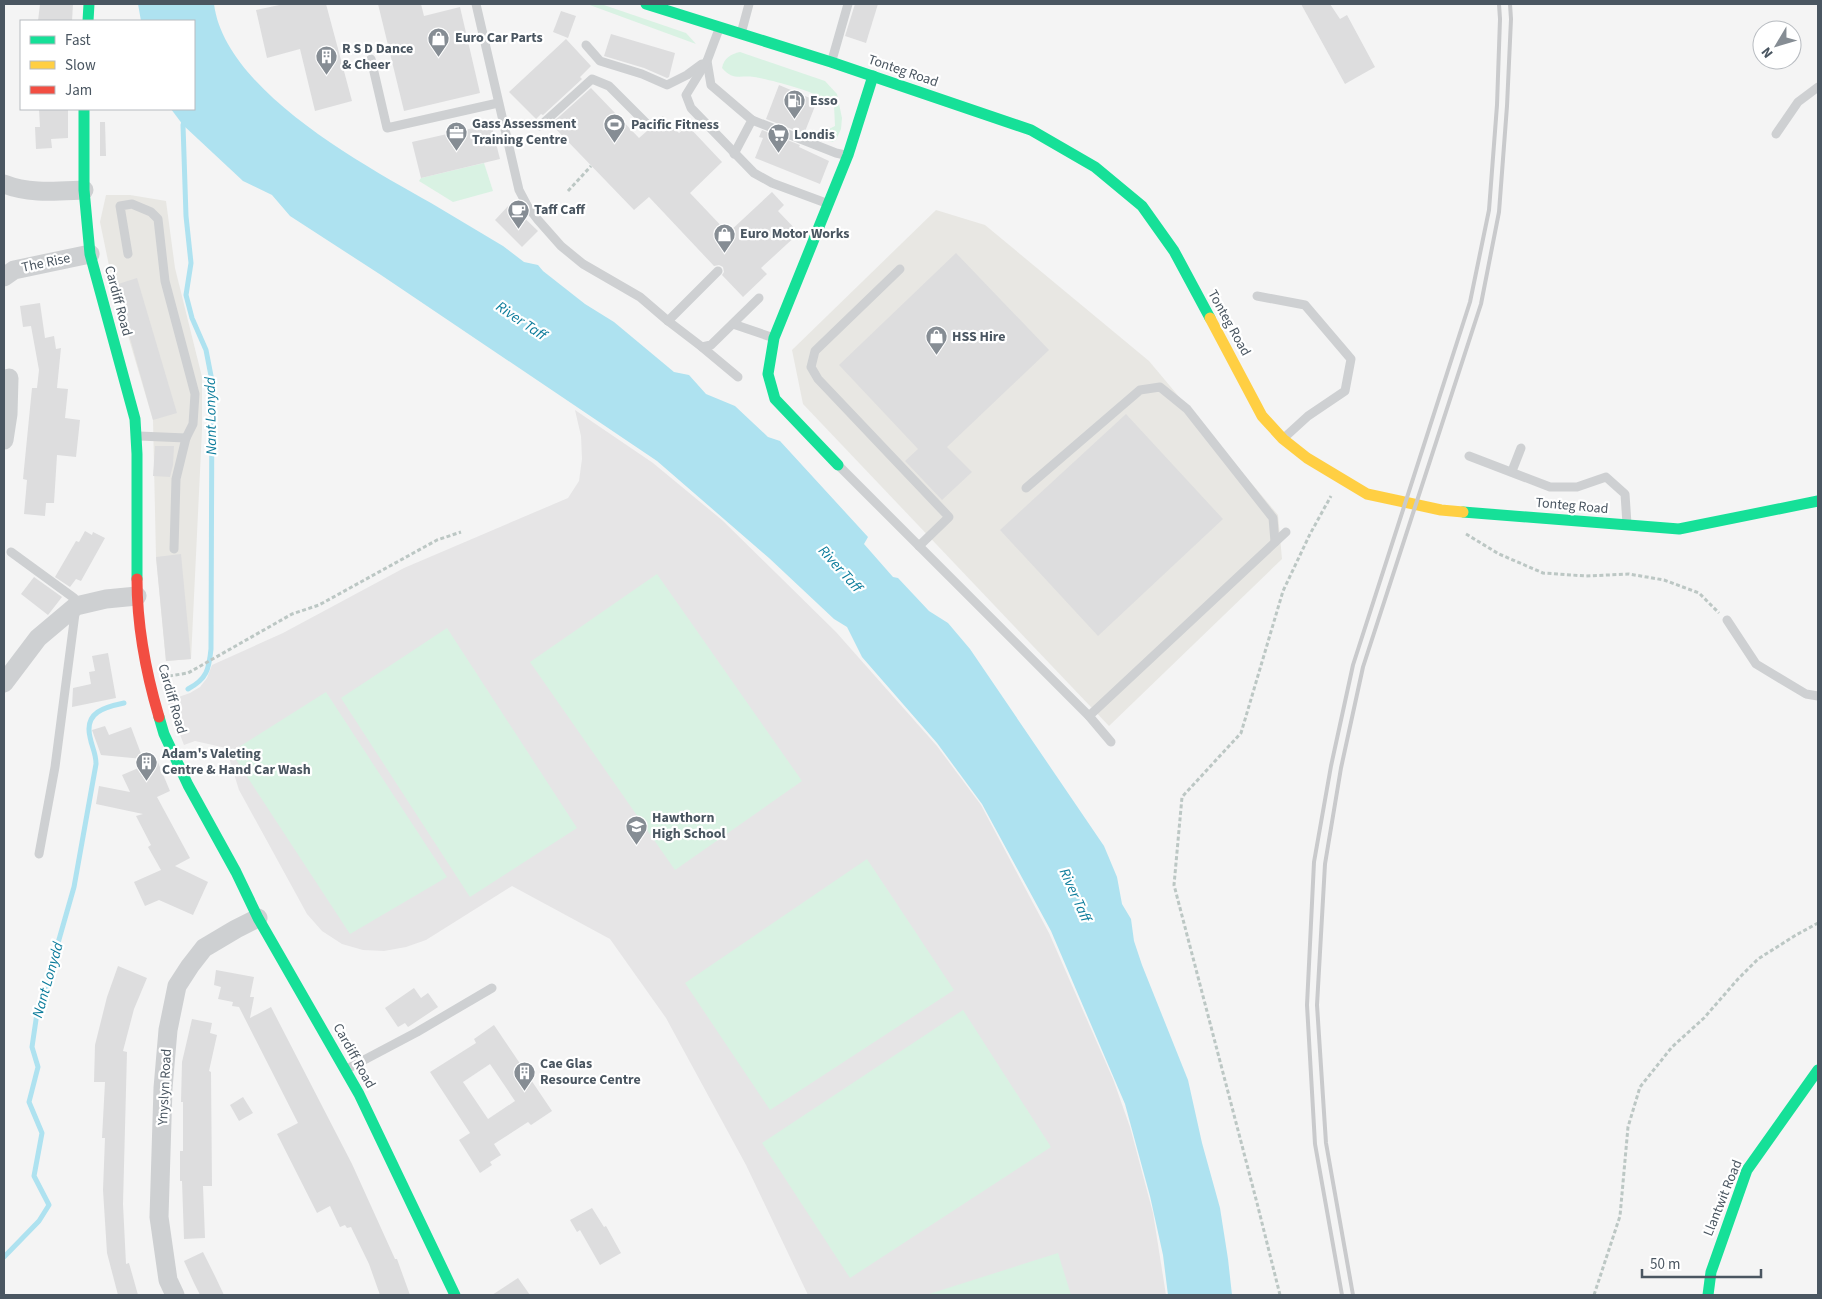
<svg xmlns="http://www.w3.org/2000/svg" width="1822" height="1299" font-family="'Source Sans 3',sans-serif">
<rect width="100%" height="100%" fill="#f4f4f4"/>
<g fill="#e8e7e3">
<polygon points="106,195 130,195 166,201 175,268 202,377 202,430 191,659 166,661 156,557 153,420 113,285 100,222"/>
<polygon points="936,210 985,225 1149,361 1278,515 1282,559 1109,726 803,404 792,350"/>
</g>
<polygon fill="#e6e5e6" points="575,410 653,463 722,520 836,632 937,746 981,805 1049,933 1113,1079 1130,1127 1153,1213 1166,1295 808,1295 746,1165 666,1018 610,939 512,886 426,940 406,947 384,951 363,950 342,944 322,931 307,914 239,790 226,748 195,741 184,745 167,701 190,693 200,687 207,678 212,665 283,633 404,568 568,498 579,481 582,459 581,436"/>
<g fill="#d9f2e3">
<polygon points="587,4 601,4 686,33 696,44"/>
<path d="M740 52 825 81 837 94 842 118 841 129 836 140 832 142 829 140 827 130 835 126 834 105 826 106C824 104 822 99 819 97 810 90 767 79 754 77 740 75 733 81 722 68 724 58 731 54 740 52Z"/>
<polygon points="484,163 493,191 453,202 419,181 421,178"/>
<polygon points="657,574 802,781 675,870 530,662"/>
<polygon points="447,628 577,828 470,897 341,698"/>
<polygon points="326,692 447,877 350,934 231,752"/>
<polygon points="867,859 954,990 770,1110 685,983"/>
<polygon points="963,1010 1051,1147 850,1278 762,1143"/>
<polygon points="1058,1253 1071,1295 926,1295"/>
</g>
<path fill="#aee2f0" d="M138 4H214C225 90 362 164 431 203 455 217 479 232 503 246L524 262 538 265 543 271 585 304 614 322 674 372 689 375 706 394 735 406 768 437 780 441 868 537 864 544 893 577 898 578 929 611 948 623 970 649 1104 846 1117 877 1122 904 1131 919 1134 941 1142 965 1188 1080 1202 1143 1220 1208 1228 1259 1232 1295H1168L1163 1255 1150 1196 1125 1104 1051 931 982 804 937 743 862 657 847 627 834 619 769 558 657 461 381 275 290 216 272 195 243 181 183 125 171 109H194V21H141Z"/>
<g fill="none" stroke-linecap="round" stroke-linejoin="round">
<g stroke="#aee2f0" stroke-width="5">
<path d="M187 109 183 125 186 216 191 263 186 295 192 318 206 350 212 381 211 649C209 669 207 679 188 689"/>
<path d="M4 1257 39 1221 49 1205 34 1176 42 1133 29 1102 38 1067 32 1047 37 1013 47 989 56 950 74 887 96 764C96 753 92 748 90 737 84 712 105 707 124 703"/>
</g>
</g>
<g fill="#ddddde" fill-rule="evenodd">
<polygon points="40,4 73,4 72,21 38,21"/>
<polygon points="284,4 326,4 352,101 315,111 300,49 267,58 256,10"/>
<polygon points="378,4 421,4 424,16 460,7 480,93 404,111"/>
<polygon points="855,4 878,4 866,43 845,36"/>
<polygon points="1301,4 1330,4 1340,19 1347,15 1375,67 1345,84"/>
<polygon points="561,11 576,16 568,38 553,32"/>
<polygon points="611,34 675,53 669,77 667,78 644,68 604,56"/>
<polygon points="566,39 591,66 580,77 582,79 543,115 541,114 536,119 509,92"/>
<polygon points="779,85 817,101 804,134 766,119"/>
<polygon points="591,88 639,138 647,131 652,130 654,124 663,116 679,133 688,126 722,162 690,193 728,233 772,192 784,205 778,211 799,233 761,268 767,274 743,297 722,275 724,272 723,267 719,265 714,266 649,197 634,210 551,124"/>
<polygon points="39,109 68,109 68,138 51,139 52,148 36,149 35,127 40,127"/>
<polygon points="100,122 105,122 106,156 100,156"/>
<polygon points="491,124 500,159 421,178 412,142"/>
<polygon points="762,130 800,145 799,147 829,161 820,184 755,158 763,138 759,137"/>
<polygon points="510,204 538,231 522,247 495,220"/>
<polygon points="956,253 1049,350 947,447 972,472 942,500 905,461 918,449 839,365"/>
<polygon points="137,278 177,413 153,420 115,285"/>
<polygon points="40,303 45,338 54,336 56,349 61,348 57,388 68,389 65,418 80,420 76,457 57,455 54,503 46,503 45,516 24,514 27,480 23,479 32,388 37,388 39,370 31,326 23,327 20,306"/>
<polygon points="1126,414 1223,519 1098,636 1000,530"/>
<polygon points="155,446 174,446 173,465 170,477 153,476"/>
<polygon points="85,531 92,535 93,532 105,538 81,581 76,579 70,587 55,577 76,541 79,542"/>
<polygon points="181,554 191,659 166,661 156,557"/>
<polygon points="34,577 62,597 48,615 21,594"/>
<polygon points="108,653 116,698 72,707 73,688 91,684 89,672 95,671 92,656"/>
<polygon points="105,726 109,735 131,727 143,759 101,755 92,730"/>
<polygon points="157,760 170,791 157,797 190,858 175,866 208,882 193,915 159,900 145,906 134,882 161,870 148,847 151,845 136,816 143,814 96,804 99,786 130,792 122,775"/>
<polygon points="118,966 147,978 134,1009 123,1051 127,1052 123,1204 126,1264 129,1263 138,1295 118,1295 107,1253 103,1190 105,1138 102,1138 105,1082 94,1082 95,1045 107,997"/>
<polygon points="216,970 254,977 250,997 254,997 250,1018 271,1007 352,1164 395,1259 397,1259 410,1295 380,1295 369,1264 351,1227 347,1228 345,1225 340,1227 330,1206 317,1213 277,1134 298,1123 239,1007 232,1006 233,1002 218,999 221,987 214,985"/>
<polygon points="414,988 421,998 428,993 438,1007 408,1027 405,1023 398,1027 385,1008"/>
<polygon points="192,1019 212,1023 210,1033 217,1035 209,1071 211,1072 212,1186 203,1186 205,1238 184,1239 182,1181 180,1181 180,1151 183,1151 183,1102 181,1102 182,1062"/>
<path d="M494 1025 552 1111 531 1125 528 1122 494 1144 501 1155 490 1162 492 1165 480 1173 459 1140 470 1133 430 1072 476 1043 474 1039ZM490 1064 515 1101 488 1119 463 1082Z"/>
<polygon points="243,1097 253,1113 239,1121 230,1105"/>
<polygon points="592,1208 604,1227 606,1226 621,1253 600,1265 580,1230 577,1232 570,1220"/>
<polygon points="203,1252 214,1274 224,1295 200,1295 194,1283 184,1261"/>
<polygon points="518,1278 530,1295 492,1295"/>
</g>
<g fill="none" stroke-linecap="round" stroke-linejoin="round">
<g stroke="#bcc7c4" stroke-width="3" stroke-dasharray="4 2.5" stroke-linecap="butt">
<polyline points="568,191 591,166"/>
<polyline points="1466,534 1499,554 1543,573 1586,576 1629,574 1664,580 1699,593 1719,613"/>
<polyline points="169,676 188,673 292,614 319,605 437,540 461,532"/>
<polyline points="1280,1295 1257,1203 1174,885 1182,797 1241,733 1283,591 1310,534 1331,496"/>
<polyline points="1594,1295 1620,1216 1628,1127 1640,1087 1672,1047 1704,1018 1738,979 1758,959 1796,935 1818,923"/>
</g>
<g stroke="#ced0d2" stroke-width="9">
<polyline points="476,4 519,190 528,207 538,220 561,246 583,264 640,297 668,321 702,347 711,345 759,298"/>
<polyline points="719,29 707,61 711,85 752,120 734,154"/>
<polyline points="742,30 749,4"/>
<polyline points="586,45 600,61 642,74 667,85 687,75 702,64"/>
<polyline points="371,59 387,128 498,103"/>
<polyline points="832,60 848,4"/>
<polyline points="707,61 686,95 691,108 754,173 772,183 826,203"/>
<polyline points="752,120 836,153 845,155"/>
<polyline points="540,126 592,79 609,86 648,125"/>
<polyline points="1776,134 1798,102 1818,87"/>
<polyline points="128,254 120,206 132,204 151,212 158,219 165,281 195,394 193,424 186,438 139,436"/>
<polyline points="900,269 815,351 811,367 818,379 949,517 919,546"/>
<polyline points="1257,296 1305,305 1351,359 1345,391 1308,416 1285,437"/>
<polyline points="668,321 718,271"/>
<polyline points="733,324 771,337"/>
<polyline points="702,347 738,377"/>
<polyline points="1469,456 1550,487 1577,487 1606,477 1625,494 1627,524"/>
<polyline points="840,467 1089,716 1111,742"/>
<polyline points="1512,471 1521,448"/>
<polyline points="1026,488 1140,390 1160,387 1187,409 1273,518 1275,542"/>
<polyline points="174,549 176,479 186,438"/>
<polyline points="11,552 74,598 76,606 55,767 39,854"/>
<polyline points="1727,620 1756,664 1806,694 1818,696"/>
<polyline points="1089,716 1286,532"/>
<polyline points="347,1069 417,1032 492,988"/>
</g>
<g stroke="#ced0d2" stroke-width="19">
<path d="M4 184C29 194 57 191 84 190"/>
<polyline points="4,277 14,270 90,254"/>
<polyline points="4,440 8,414 9,378"/>
<polyline points="4,683 38,638 76,606 106,599 137,596"/>
<polyline points="175,1295 168,1280 159,1217 163,1088 168,1030 177,986 190,966 204,948 236,929 258,918"/>
</g>
<g stroke="#16e098" stroke-width="11">
<polyline points="646,4 831,62 1031,130 1095,167 1142,206 1174,251 1210,318"/>
<polyline points="88,21 89,4"/>
<polyline points="84,109 84,190 90,254 135,419 137,454 137,579"/>
<polyline points="838,465 775,399 768,374 774,338 848,155 873,76"/>
<polyline points="1463,512 1679,529 1818,501"/>
<polyline points="159,717 164,734 188,785 236,872 258,918 359,1094 455,1295"/>
<polyline points="1708,1295 1711,1272 1747,1170 1818,1070"/>
</g>
<polyline stroke="#ffcf43" stroke-width="11" points="1210,318 1262,416 1283,439 1307,458 1367,494 1441,510 1463,512"/>
<path stroke="#f24e42" stroke-width="11" d="M137 579C137 625 146 673 159 717"/>
<g stroke="#c9cacc" stroke-width="4">
<polyline points="1342,1295 1315,1144 1307,1005 1314,862 1331,766 1353,665 1470,302 1489,210 1497,105 1500,19 1499,4"/>
<polyline points="1353,1295 1326,1143 1317,1005 1325,864 1341,768 1363,667 1481,304 1499,212 1507,106 1511,19 1510,4"/>
</g>
</g>
<defs>
<symbol id="shop-pin" viewBox="-11 -11 22 30"><path d="M0 17L-7.5 6A9.5 9.5 0 1 1 7.5 6Z" fill="#868d94" stroke="#fff"/><path d="M-5-2.5h2.3a2.7 3.5 0 0 1 5.4 0H5L5.5 6h-11ZM-1.5-2.5h3a1.5 2.3 0 0 0-3 0Z" fill="#fff"/></symbol>
<symbol id="building-pin" viewBox="-11 -11 22 30"><path d="M0 17L-7.5 6A9.5 9.5 0 1 1 7.5 6Z" fill="#868d94" stroke="#fff"/><path d="M-4-6H4V6H1V3H-1V6H-4ZM-2.5-4.3h1.7v1.8h-1.7ZM.8-4.3h1.7v1.8H.8ZM-2.5-1h1.7V.8h-1.7ZM.8-1h1.7V.8H.8Z" fill="#fff"/></symbol>
<symbol id="fuel-pin" viewBox="-11 -11 22 30"><path d="M0 17L-7.5 6A9.5 9.5 0 1 1 7.5 6Z" fill="#868d94" stroke="#fff"/><path d="M-5.5-6h7V0h2V4h1.3V-2.5L3-4.5l.8-.8L6-3V5H2.5V1h-1V6h-7ZM-4.2-4.7v3.2H.2V-4.7Z" fill="#fff"/></symbol>
<symbol id="stadium-pin" viewBox="-11 -11 22 30"><path d="M0 17L-7.5 6A9.5 9.5 0 1 1 7.5 6Z" fill="#868d94" stroke="#fff"/><path d="M0-5a6.5 5 0 1 0 0 10a6.5 5 0 1 0 0-10ZM-3.5-1.8h7v3.6h-7Z" fill="#fff"/></symbol>
<symbol id="office-pin" viewBox="-11 -11 22 30"><path d="M0 17L-7.5 6A9.5 9.5 0 1 1 7.5 6Z" fill="#868d94" stroke="#fff"/><path d="M-6-3h4V-5.5h4V-3h4V5H-6ZM-1-4.5V-3h2v-1.5ZM-6 0V1H6V0Z" fill="#fff"/></symbol>
<symbol id="supermarket-pin" viewBox="-11 -11 22 30"><path d="M0 17L-7.5 6A9.5 9.5 0 1 1 7.5 6Z" fill="#868d94" stroke="#fff"/><path d="M-6-5.5h2.5l.6 2H6L4.5 2H-2.5L-4.4-4H-6ZM-1.5 3.2a1.3 1.3 0 1 0 .1 0ZM3 3.2a1.3 1.3 0 1 0 .1 0Z" fill="#fff"/></symbol>
<symbol id="cafe-pin" viewBox="-11 -11 22 30"><path d="M0 17L-7.5 6A9.5 9.5 0 1 1 7.5 6Z" fill="#868d94" stroke="#fff"/><path d="M-5.5-4.5H6V0H3Q3 3.5 0 3.5H-2.5Q-5.5 3.5-5.5 0ZM3-3.2v2h1.7v-2ZM-6 4.5H4V6H-6Z" fill="#fff"/></symbol>
<symbol id="school-pin" viewBox="-11 -11 22 30"><path d="M0 17L-7.5 6A9.5 9.5 0 1 1 7.5 6Z" fill="#868d94" stroke="#fff"/><path d="M0-5L7-2L0 1L-7-2ZM-4 1L0 2.5L4 1V4Q0 6-4 4Z" fill="#fff"/></symbol>
</defs>
<g fill-rule="evenodd">
<use href="#shop-pin" x="426" y="26" width="25" height="34"/>
<use href="#building-pin" x="314" y="44" width="25" height="34"/>
<use href="#fuel-pin" x="782" y="88" width="25" height="34"/>
<use href="#stadium-pin" x="602" y="112" width="25" height="34"/>
<use href="#office-pin" x="444" y="120" width="25" height="34"/>
<use href="#supermarket-pin" x="766" y="122" width="25" height="34"/>
<use href="#cafe-pin" x="506" y="198" width="25" height="34"/>
<use href="#shop-pin" x="712" y="222" width="25" height="34"/>
<use href="#shop-pin" x="924" y="324" width="25" height="34"/>
<use href="#building-pin" x="134" y="750" width="25" height="34"/>
<use href="#school-pin" x="624" y="814" width="25" height="34"/>
<use href="#building-pin" x="512" y="1060" width="25" height="34"/>
</g>
<g text-anchor="middle" dominant-baseline="central" stroke-width="4.5" stroke-linejoin="round" paint-order="stroke">
<g font-size="14" font-weight="bold" fill="#4a5661" stroke="#fff" text-anchor="start">
<text x="455" y="38">Euro Car Parts</text>
<text x="342" y="49">R S D Dance<tspan x="342" dy="16">&amp; Cheer</tspan></text>
<text x="810" y="101">Esso</text>
<text x="472" y="124">Gass Assessment<tspan x="472" dy="16">Training Centre</tspan></text>
<text x="631" y="125">Pacific Fitness</text>
<text x="794" y="135">Londis</text>
<text x="534" y="210">Taff Caff</text>
<text x="740" y="234">Euro Motor Works</text>
<text x="952" y="337">HSS Hire</text>
<text x="162" y="754">Adam's Valeting<tspan x="162" dy="16">Centre &amp; Hand Car Wash</tspan></text>
<text x="652" y="818">Hawthorn<tspan x="652" dy="16">High School</tspan></text>
<text x="540" y="1064">Cae Glas<tspan x="540" dy="16">Resource Centre</tspan></text>
</g>
<g font-size="14" fill="#4a5661" stroke="#fff">
<text transform="translate(903 71) rotate(19)">Tonteg Road</text>
<text transform="translate(46 263) rotate(-12)">The Rise</text>
<text transform="translate(118 301) rotate(75)">Cardiff Road</text>
<text transform="translate(1229 323) rotate(61)">Tonteg Road</text>
<text transform="translate(1572 506) rotate(5)">Tonteg Road</text>
<text transform="translate(172 699) rotate(74)">Cardiff Road</text>
<text transform="translate(354 1056) rotate(61)">Cardiff Road</text>
<text transform="translate(165 1087) rotate(-87)">Ynyslyn Road</text>
<text transform="translate(1723 1198) rotate(-68)">Llantwit Road</text>
</g>
<g font-size="15" font-style="italic" fill="#0c7c9b" stroke="#fff">
<text transform="translate(521 321) rotate(34)">River Taff</text>
<text transform="translate(211 416) rotate(-91)">Nant Lonydd</text>
<text transform="translate(840 569) rotate(48)">River Taff</text>
<text transform="translate(1075 895) rotate(66)">River Taff</text>
<text transform="translate(48 980) rotate(-74)">Nant Lonydd</text>
</g>
</g>
<rect width="1822" height="1299" fill="none" stroke="#4a5661" stroke-width="10"/>
<rect x="20" y="20" width="175" height="90" fill="#ffffff" stroke="#b7bbc0"/>
<rect x="30" y="36" width="25" height="8" fill="#16e098" stroke="#b7bbc0"/>
<text x="65" y="45" font-size="15" fill="#4a5661">Fast</text>
<rect x="30" y="61" width="25" height="8" fill="#ffcf43" stroke="#b7bbc0"/>
<text x="65" y="70" font-size="15" fill="#4a5661">Slow</text>
<rect x="30" y="86" width="25" height="8" fill="#f24e42" stroke="#b7bbc0"/>
<text x="65" y="95" font-size="15" fill="#4a5661">Jam</text>
<g transform="translate(1777 45) rotate(232)"><circle r="24" fill="#ffffff" stroke="#b7bbc0"/>
<path d="M0-4L9 19L0 12L-9 19Z" fill="#868d94"/>
<text y="-8" font-size="14" font-weight="bold" text-anchor="middle" fill="#4a5661">N</text>
</g>
<path d="M1642 1269v8h119v-8" fill="none" stroke="#4a5661" stroke-width="2.5"/>
<text x="1650" y="1269" font-size="15" fill="#4a5661" stroke="#ffffff" stroke-width="4" paint-order="stroke">50 m</text>
</svg>
